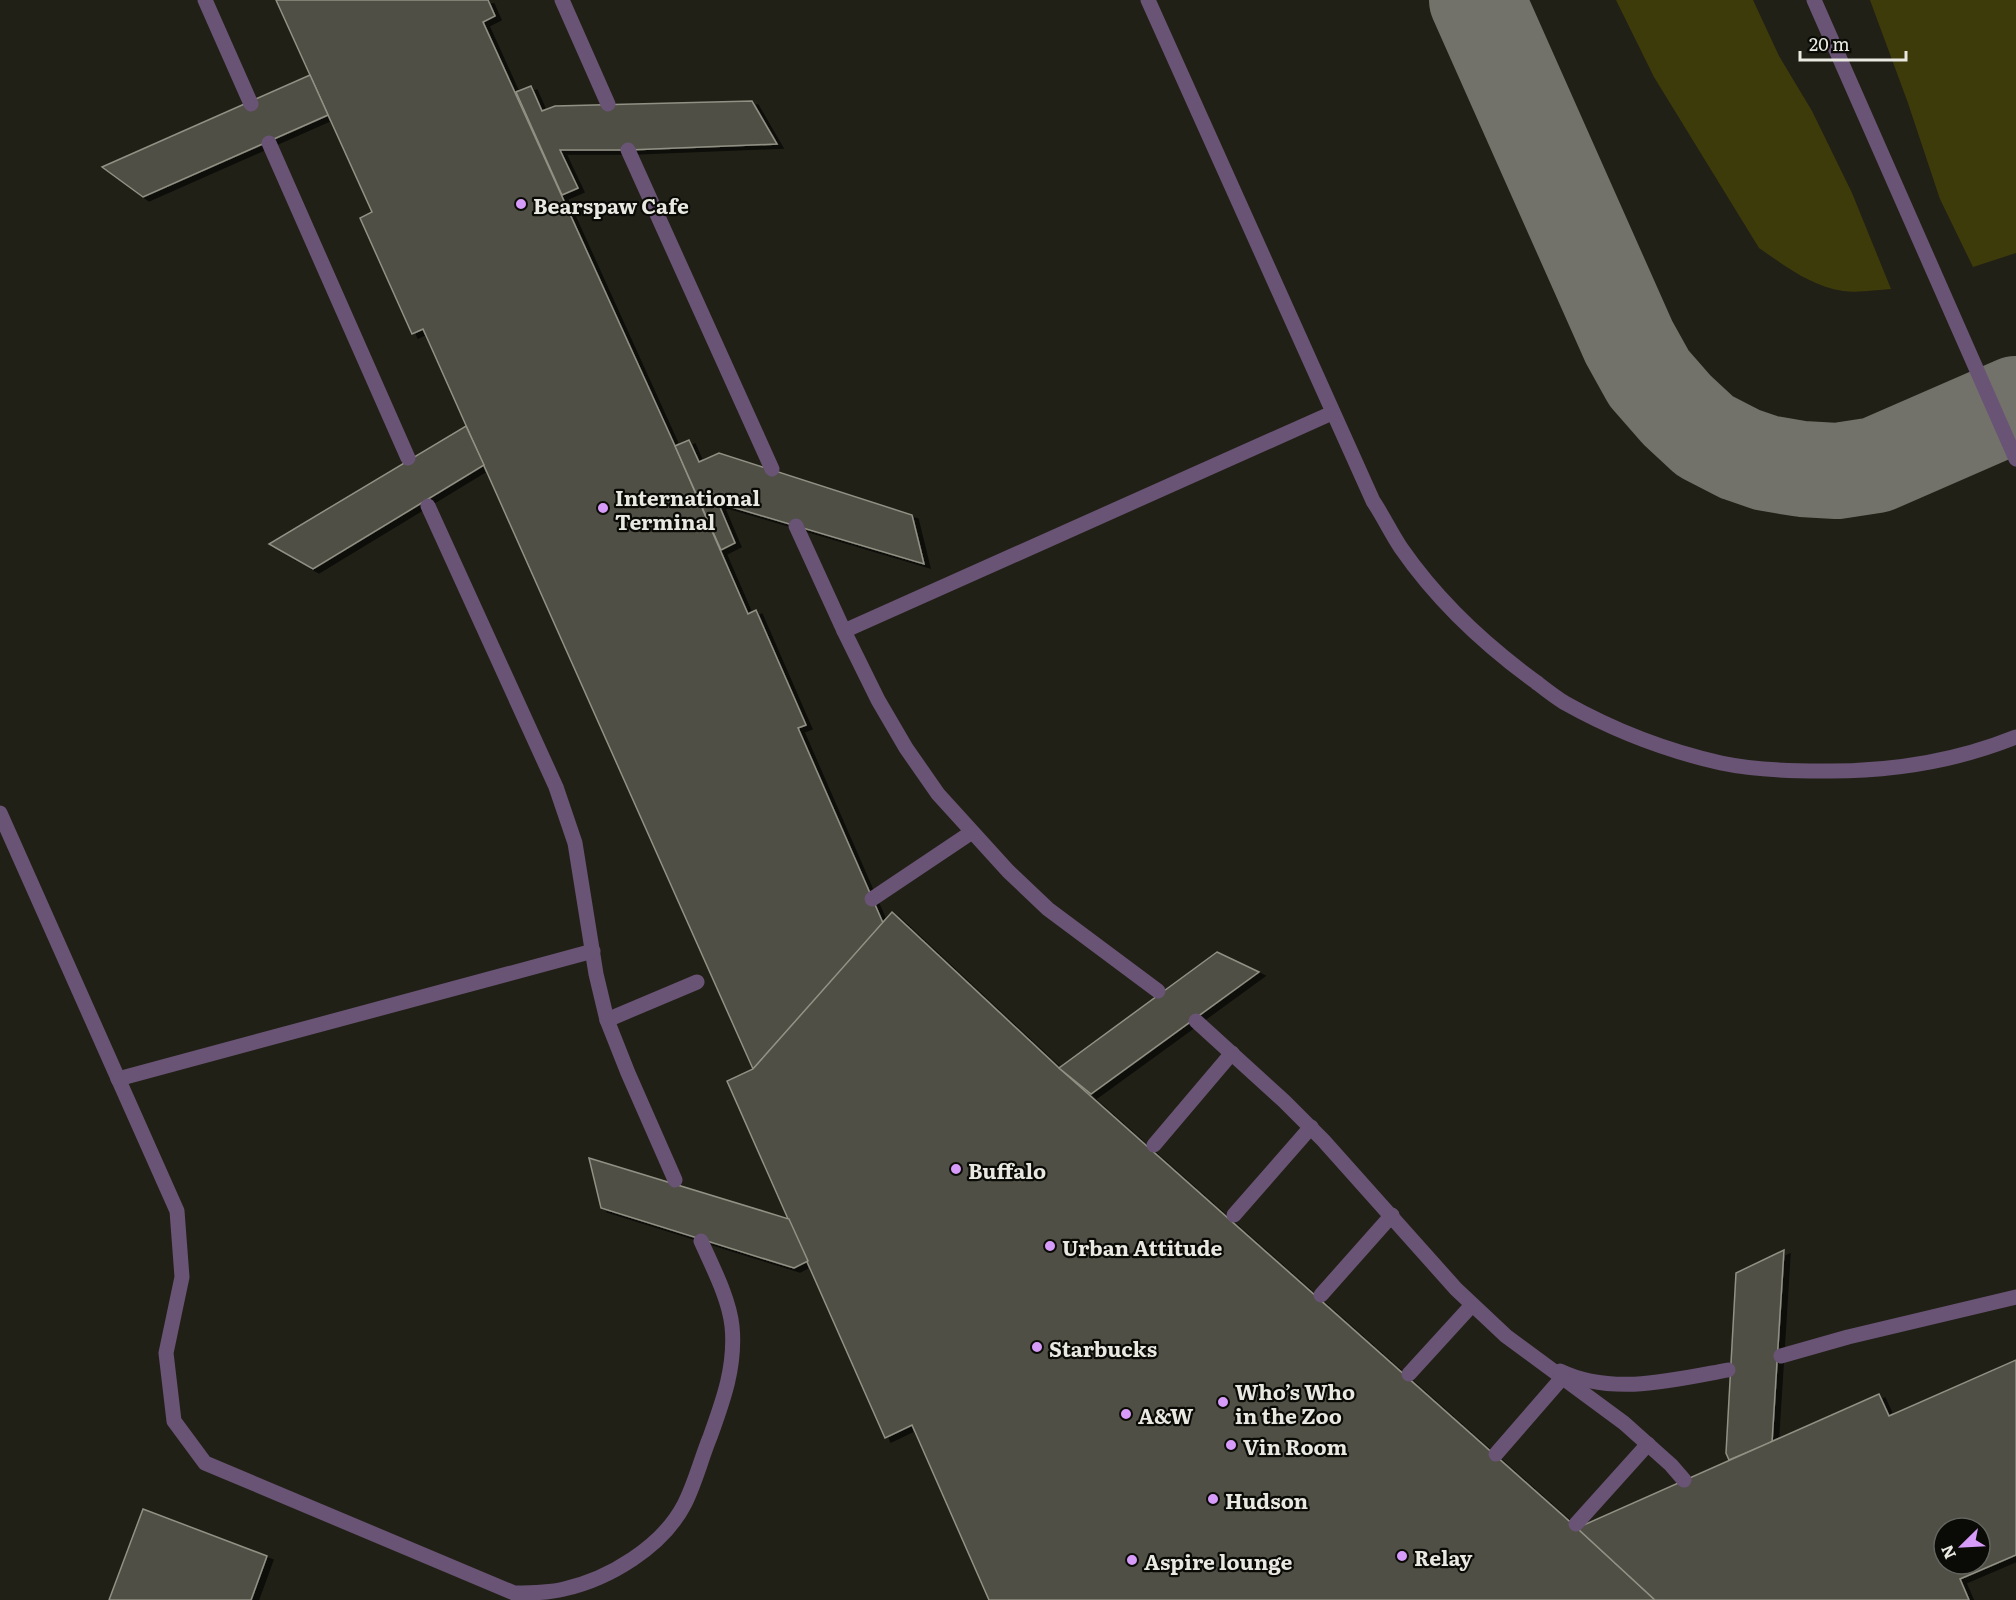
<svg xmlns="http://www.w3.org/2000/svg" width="2016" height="1600" font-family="Literata,serif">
<defs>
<filter id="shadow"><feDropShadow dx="6" dy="4" stdDeviation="0" flood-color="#0009"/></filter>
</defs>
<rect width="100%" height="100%" fill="#212017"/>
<g fill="#3e3b0a">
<path d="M1616 0H1753L1779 56 1812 111 1852 193 1891 289C1876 290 1858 293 1843 291 1811 286 1785 266 1759 248L1654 77Z"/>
<polygon points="1870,0 2016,0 2016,253 1973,267 1940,199 1908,103"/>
</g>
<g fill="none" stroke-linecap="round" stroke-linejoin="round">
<polyline stroke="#73726a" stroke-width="96" points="1477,0 1629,342 1649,378 1677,410 1705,436 1740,454 1766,463 1802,469 1837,471 1876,465 2016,404"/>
</g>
<g fill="#504f44" stroke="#919185" stroke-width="1.5" fill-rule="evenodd" filter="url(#shadow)">
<polygon points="276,0 488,0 495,16 483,22 675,446 748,614 756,610 806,725 798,728 883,923 753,1069 423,329 412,334 360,218 372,212"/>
<polygon points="310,75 328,115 143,197 102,167"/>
<polygon points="531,86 542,111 555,106 752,101 777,144 628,150 560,150 578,188 562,195 516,92"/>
<polygon points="466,426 484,465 313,569 269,544"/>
<polygon points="689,440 699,462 719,453 912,515 924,564 722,504 719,505 735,543 721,550 675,446"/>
<polygon points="892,912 1059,1068 1577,1528 1655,1600 989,1600 912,1425 885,1438 727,1081 753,1069"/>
<polygon points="1217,952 1259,972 1091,1094 1059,1068"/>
<polygon points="589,1158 789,1219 808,1261 794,1268 601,1208"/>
<polygon points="1784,1250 1772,1442 1729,1460 1726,1453 1736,1273"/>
<path d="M2016 1360V1555L1960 1579 1969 1600H1655L1577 1528 1879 1394 1889 1416ZM1944 1528H1980V1564H1944Z"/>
<polygon points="143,1509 267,1556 251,1600 109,1600"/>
</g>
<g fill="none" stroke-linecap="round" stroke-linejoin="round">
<g stroke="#695475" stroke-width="15">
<polyline points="205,0 251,104"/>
<polyline points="562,0 608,104"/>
<path d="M1148 0 1373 501C1383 516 1391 533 1401 548 1437 600 1485 645 1536 682 1545 689 1555 697 1565 703 1613 730 1668 751 1721 763 1754 770 1788 771 1821 771 1888 772 1954 762 2016 737"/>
<polyline points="1814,0 2016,459"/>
<polyline points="269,143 408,458"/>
<polyline points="628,150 772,469"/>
<polyline points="428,506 556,787 575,843 596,974 607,1020 628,1073 675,1180"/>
<polyline points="796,526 844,631 878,700 906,748 938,794 1008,871 1048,909 1158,991"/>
<polyline points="844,631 1332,413"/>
<path d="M0 813 177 1211 182 1277 166 1353 174 1421 205 1463 514 1593C531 1593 548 1593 564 1589 609 1579 662 1547 684 1505 695 1484 701 1459 710 1437 723 1401 736 1366 732 1326 729 1298 712 1266 701 1241"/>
<polyline points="872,899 972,832"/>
<polyline points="607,1020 697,982"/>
<polyline points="1196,1021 1284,1101 1323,1140 1456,1289 1506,1336 1624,1423 1671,1465 1684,1480"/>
<polyline points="118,1079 593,951"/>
<polyline points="1154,1145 1232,1053"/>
<polyline points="1234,1215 1311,1127"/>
<polyline points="1321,1295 1392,1215"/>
<polyline points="1781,1356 1848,1337 2016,1297"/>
<path d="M1560 1371C1612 1396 1674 1380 1728 1370"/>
<polyline points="1409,1374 1472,1305"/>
<polyline points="1496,1454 1562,1378"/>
<polyline points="1576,1524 1648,1444"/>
</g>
</g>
<g fill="#d79bf9" stroke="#0a0a06" stroke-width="2">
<circle cx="521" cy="204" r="6"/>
<circle cx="603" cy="508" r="6"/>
<circle cx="956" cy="1169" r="6"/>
<circle cx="1050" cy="1246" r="6"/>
<circle cx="1037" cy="1347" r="6"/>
<circle cx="1223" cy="1402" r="6"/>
<circle cx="1126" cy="1414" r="6"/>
<circle cx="1231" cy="1445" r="6"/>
<circle cx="1213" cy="1499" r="6"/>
<circle cx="1402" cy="1556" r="6"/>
<circle cx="1132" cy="1560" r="6"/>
</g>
<g text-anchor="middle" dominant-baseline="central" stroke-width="4.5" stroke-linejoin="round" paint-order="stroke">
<g font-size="21" font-weight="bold" fill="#e9e9e2" stroke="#0a0a06" text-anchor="start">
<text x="533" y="204">Bearspaw Cafe</text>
<text x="615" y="496">International<tspan x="615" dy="24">Terminal</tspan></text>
<text x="968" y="1169">Buffalo</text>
<text x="1062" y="1246">Urban Attitude</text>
<text x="1049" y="1347">Starbucks</text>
<text x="1235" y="1390">Who’s Who<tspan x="1235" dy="24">in the Zoo</tspan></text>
<text x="1138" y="1414">A&amp;W</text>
<text x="1243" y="1445">Vin Room</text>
<text x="1225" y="1499">Hudson</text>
<text x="1414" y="1556">Relay</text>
<text x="1144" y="1560">Aspire lounge</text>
</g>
</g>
<g transform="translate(1962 1546) rotate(246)"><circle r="28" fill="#0a0a06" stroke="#63635e" stroke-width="1.5"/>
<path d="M0-4.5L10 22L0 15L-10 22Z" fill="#d79bf9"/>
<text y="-9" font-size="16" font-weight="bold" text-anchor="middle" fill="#e9e9e2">N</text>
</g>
<path d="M1800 51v9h106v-9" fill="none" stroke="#e9e9e2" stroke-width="3"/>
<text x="1809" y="51" font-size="18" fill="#e9e9e2" stroke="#0a0a06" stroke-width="4.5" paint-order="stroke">20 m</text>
</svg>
